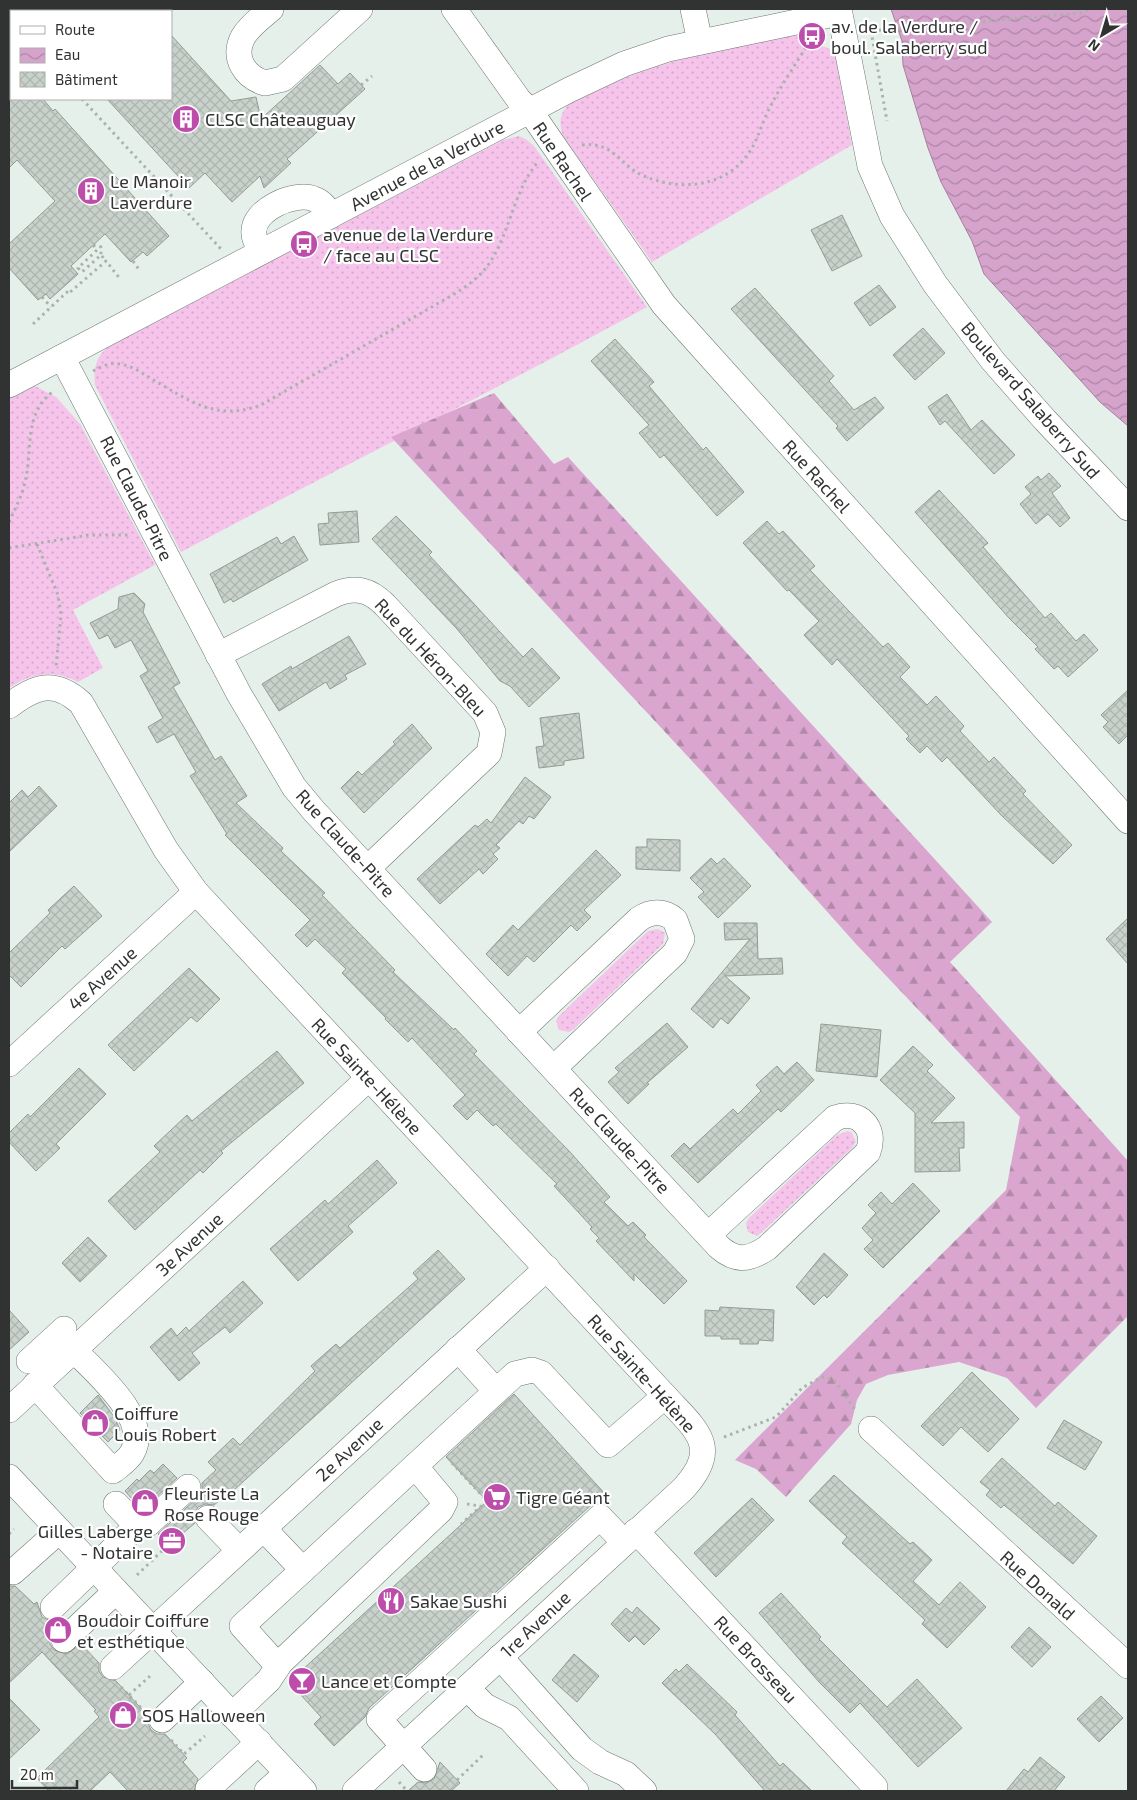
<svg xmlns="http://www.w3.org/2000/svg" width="1137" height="1800" font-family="'Exo 2',sans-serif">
<defs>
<pattern id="grass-dots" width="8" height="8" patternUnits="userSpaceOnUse" patternTransform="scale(1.25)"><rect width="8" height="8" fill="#f6c3eb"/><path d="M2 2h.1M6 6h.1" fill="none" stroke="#d3a8ca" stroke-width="1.8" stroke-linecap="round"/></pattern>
<pattern id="forest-firs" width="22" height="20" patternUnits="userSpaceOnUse" patternTransform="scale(1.25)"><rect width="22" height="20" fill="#daa6cf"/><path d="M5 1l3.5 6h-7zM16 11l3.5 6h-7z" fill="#b188a9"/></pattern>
<pattern id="water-waves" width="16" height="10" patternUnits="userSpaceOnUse" patternTransform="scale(1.25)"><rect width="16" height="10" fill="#d6a3cc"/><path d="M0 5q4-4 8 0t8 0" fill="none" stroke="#ae85a6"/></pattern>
<pattern id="building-cross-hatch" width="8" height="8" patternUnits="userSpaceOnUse" patternTransform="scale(1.25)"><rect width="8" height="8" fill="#c8d2cb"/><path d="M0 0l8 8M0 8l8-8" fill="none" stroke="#acb5af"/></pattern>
</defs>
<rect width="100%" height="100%" fill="#e6f0ea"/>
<g fill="url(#grass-dots)">
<path d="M803 34 812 42 830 49 835 54 852 145 652 262 563 136C560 127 559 118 564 110 570 101 584 96 593 92 659 60 731 46 803 34Z"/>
<path d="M519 136 527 140 534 146 647 307C493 391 336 470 181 552L95 385C93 369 96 357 108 347L503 140Z"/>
<path d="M35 386 56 397 80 424 155 565 73 610 103 668 78 682C54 669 31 673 9 688V399Z"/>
<polygon points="658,929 665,933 663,944 574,1029 569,1032 559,1030 556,1021 559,1016 648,931"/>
<polygon points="848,1131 852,1133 856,1142 851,1149 761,1233 757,1236 748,1232 746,1223 749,1218 837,1135"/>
</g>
<polygon fill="url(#forest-firs)" points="494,393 554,464 568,457 992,922 950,962 1128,1161 1128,1316 1036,1408 1007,1378 959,1362 888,1375 866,1384 857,1400 851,1424 786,1497 756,1469 735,1460 1006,1190 1020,1117 856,944 705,775 391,437"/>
<polygon fill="url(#water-waves)" stroke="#a4819e" points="891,9 1128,9 1128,426 1100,402 984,274 972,241 941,182 928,148 903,65 902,41"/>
<g fill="url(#building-cross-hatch)" stroke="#929b95">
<polygon points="171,35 231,101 256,97 261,119 320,65 338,84 350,73 365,89 287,159 291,163 264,188 260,176 232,202 205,173 189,188 107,99 171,99"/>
<polygon points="9,99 43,99 53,111 55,109 169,236 147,256 143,252 131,262 105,234 71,266 78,274 50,299 46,294 38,300 9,268 9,244 55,201 17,160 9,168"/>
<polygon points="842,215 862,256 832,271 811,230"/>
<polygon points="879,285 896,307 870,326 854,303"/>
<polygon points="755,288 834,376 829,381 854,410 875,397 884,408 847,441 836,428 838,426 731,309"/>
<polygon points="923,328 945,353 915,380 893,355"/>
<polygon points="615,339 654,382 649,386 703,450 706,447 744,492 717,516 664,455 660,458 639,433 649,425 591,361"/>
<polygon points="947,394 971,430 982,420 1015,455 994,474 945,421 940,425 928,407"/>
<polygon points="1049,473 1061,486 1052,493 1070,518 1060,527 1048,514 1036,524 1020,504 1031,494 1025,487 1038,476 1041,480"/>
<polygon points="939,490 988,543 983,547 1045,618 1051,613 1076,641 1084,634 1098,650 1068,677 1058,666 1054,669 1035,649 1038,647 1009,618 915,512"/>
<polygon points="357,511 359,542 320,545 318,524 329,523 328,513"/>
<polygon points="396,516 432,552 429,555 523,657 532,648 560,678 529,707 510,686 500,681 457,629 372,539"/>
<polygon points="767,521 779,534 783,531 815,566 810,570 883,647 888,643 910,667 900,677 927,705 936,696 964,726 960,731 989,762 994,757 1026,791 1023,794 1072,845 1053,864 1001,815 947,757 942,762 927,746 920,753 906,739 909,736 837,659 832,665 804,635 819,621 789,590 787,591 743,543"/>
<polygon points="294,536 308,560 233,602 231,599 224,603 210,574 277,537 281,544"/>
<polygon points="134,593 145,604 143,612 180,683 173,687 215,760 221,756 247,796 236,803 283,848 281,851 325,893 322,895 395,970 393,972 454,1030 455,1028 477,1051 474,1054 570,1152 610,1197 604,1202 628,1226 633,1222 646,1235 644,1237 687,1281 664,1304 634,1274 634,1281 596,1241 599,1238 590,1229 592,1227 554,1186 557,1184 496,1124 493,1126 477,1110 467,1120 453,1106 465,1095 412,1038 408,1042 385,1019 386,1018 342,973 346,969 315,939 307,947 295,935 310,920 225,835 227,834 190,776 196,772 174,734 157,743 148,727 163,718 140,676 148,671 131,640 115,648 108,635 99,639 90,623 118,609 119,597"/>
<polygon points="349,636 366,664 345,675 347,679 330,689 326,682 279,711 262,684 291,666 292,669"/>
<polygon points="1128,690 1128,735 1119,744 1103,727 1108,722 1101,715"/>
<polygon points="579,713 584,758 564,761 564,765 539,768 536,747 544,746 540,718"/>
<polygon points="412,724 432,748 364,813 341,788 358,771 362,775 395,744 393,742"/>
<polygon points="525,777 551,797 534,819 529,816 523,824 519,821 496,845 500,848 493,854 498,859 483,874 479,869 440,904 417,879 475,825 478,827 487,819 491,823"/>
<polygon points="39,786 57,806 9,852 9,803 22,790 28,797"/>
<polygon points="647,839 680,840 680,871 636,869 636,847 647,847"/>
<polygon points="596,850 621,875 584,910 591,917 577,931 571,925 534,962 527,956 508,976 486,954 513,925 518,930"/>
<polygon points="711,858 717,864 724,858 751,886 718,918 698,897 704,892 690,878"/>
<polygon points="74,886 102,916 65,949 62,946 21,987 9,975 9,953 50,913 48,910"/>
<polygon points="1128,918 1128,964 1106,939"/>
<polygon points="724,923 757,923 758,959 782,958 783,974 725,976 750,998 728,1024 721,1018 713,1028 691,1009 750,939 725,940"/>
<polygon points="189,968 220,999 197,1022 191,1017 134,1071 108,1045"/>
<polygon points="667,1023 688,1047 647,1083 649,1084 628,1104 608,1082 619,1072 615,1068"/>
<polygon points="821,1024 881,1030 877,1077 816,1071"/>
<polygon points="913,1046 933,1065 927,1071 955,1098 931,1123 964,1122 964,1148 959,1148 960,1171 915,1172 915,1113 880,1080"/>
<polygon points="277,1051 304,1083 221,1151 223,1153 203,1173 200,1170 135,1230 108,1201 160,1152 154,1146 187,1115 192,1121"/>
<polygon points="797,1062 814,1080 781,1112 778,1109 698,1183 671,1156 684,1143 690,1149 733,1109 738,1114 761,1091 756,1085 777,1066 784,1074"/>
<polygon points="79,1068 106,1094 56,1144 60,1148 36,1171 9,1142 9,1133 28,1114 30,1117"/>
<polygon points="377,1160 397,1183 348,1226 353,1232 298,1281 270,1249 325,1200 328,1204"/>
<polygon points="913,1183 940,1211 883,1268 864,1249 873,1240 862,1228 876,1213 868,1205 881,1192 892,1204"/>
<polygon points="88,1237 107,1256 80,1282 62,1263"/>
<polygon points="438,1250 465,1279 234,1490 233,1489 214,1505 205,1504 198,1507 194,1515 195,1523 182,1534 185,1537 172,1549 158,1534 198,1497 202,1491 202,1483 216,1470 208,1462 233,1438 240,1445 315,1371 311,1366 336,1344 340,1348 418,1279 413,1273"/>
<polygon points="824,1253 848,1275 827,1298 824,1295 814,1305 796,1287"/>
<polygon points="243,1281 263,1303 230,1333 225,1327 192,1353 200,1363 179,1381 150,1347 171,1328 177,1336 186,1327 189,1331"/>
<polygon points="720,1307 774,1310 773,1341 759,1340 758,1344 740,1344 740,1339 721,1339 721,1336 705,1336 705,1310 719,1311"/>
<polygon points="9,1310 29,1332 9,1350"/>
<polygon points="972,1372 1019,1419 988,1452 961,1427 943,1446 921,1426"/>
<polygon points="514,1394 607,1496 599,1503 590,1506 369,1708 365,1717 334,1746 314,1724 321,1717 289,1682 487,1501 446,1457"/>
<polygon points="98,1395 115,1418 120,1430 108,1442 80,1413"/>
<polygon points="1064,1420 1102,1442 1085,1470 1047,1448"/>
<polygon points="1002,1458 1055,1506 1058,1502 1097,1536 1073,1564 1015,1514 1004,1505 1001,1508 986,1495 990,1490 980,1482"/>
<polygon points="163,1464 177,1478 142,1510 125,1491 137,1479 139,1481 150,1470 154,1473"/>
<polygon points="834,1475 910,1544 913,1542 932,1560 913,1581 939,1605 960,1582 986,1607 947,1648 922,1624 925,1620 842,1543 847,1537 809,1501"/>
<polygon points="752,1498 774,1520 716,1577 694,1553"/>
<polygon points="9,1586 15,1586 34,1604 37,1602 42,1617 59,1625 50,1636 50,1644 54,1650 67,1654 81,1644 99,1663 99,1671 103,1677 116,1681 148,1716 148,1723 151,1730 157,1734 165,1734 187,1758 183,1762 198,1779 194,1791 128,1791 110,1772 90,1791 49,1791 37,1778 99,1717 94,1711 96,1710 42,1652 9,1683"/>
<polygon points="781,1593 821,1637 819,1639 887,1707 917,1679 962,1728 918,1767 860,1703 850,1713 819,1682 759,1613"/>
<polygon points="637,1607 660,1629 644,1645 635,1636 629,1642 611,1624 626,1608 632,1613"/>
<polygon points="1029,1627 1051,1647 1032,1667 1011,1647"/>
<polygon points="574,1654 599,1676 577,1702 552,1680"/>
<polygon points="687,1664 737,1712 735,1715 780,1766 783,1763 812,1791 765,1791 715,1734 662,1683 676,1669 679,1672"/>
<polygon points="1101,1696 1123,1718 1099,1742 1077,1719"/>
<polygon points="9,1698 40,1730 9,1759"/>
<polygon points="1040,1757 1065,1777 1054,1791 1006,1791 1024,1769 1028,1772"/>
<polygon points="440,1762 460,1783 451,1791 408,1791 418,1782 426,1783 434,1779"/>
</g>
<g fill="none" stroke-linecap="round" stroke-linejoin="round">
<defs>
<g id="minor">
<path d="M271 9C262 17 249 26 243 37 232 58 245 77 265 83L283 79 360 9"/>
<polyline points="454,9 519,100 530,111 664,305 1128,821"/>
<polyline points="693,9 700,42"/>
<polyline points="839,9 870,166 892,216 935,284 993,361 1045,420 1128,508"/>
<path d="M261 252C259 246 254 240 254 234 251 210 295 191 314 199 323 202 326 208 330 216"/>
<path d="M62 357 239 694 294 787 314 811 719 1247C736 1262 749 1260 767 1248L868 1152C877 1128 859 1109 835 1118L708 1235"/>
<polyline points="9,385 569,90 624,64 668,49 839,13"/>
<path d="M218 655 336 594C356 586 370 590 385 605L485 713 493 732 489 753 368 868"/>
<path d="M9 706C35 686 54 679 81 703L166 850 196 892 665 1396C696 1430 722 1447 683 1489L355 1791"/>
<path d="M519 1032 639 919C651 911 664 910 675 920L682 939 675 953 554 1068"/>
<polyline points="9,1064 196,892"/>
<polyline points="458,1349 496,1391"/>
<polyline points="29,1361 64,1329"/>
<path d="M35 1385 113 1471C119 1466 128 1460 132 1453 152 1419 95 1372 74 1350"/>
<polyline points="9,1410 369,1078"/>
<polyline points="871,1429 1128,1666"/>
<polyline points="9,1477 304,1791"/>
<polyline points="116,1504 137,1526"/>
<polyline points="208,1518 239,1550"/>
<polyline points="263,1528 303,1570 242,1626 278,1666"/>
<polyline points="636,1531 875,1787"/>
<polyline points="303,1570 415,1466"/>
<polyline points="13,1572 59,1531"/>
<polyline points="53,1607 137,1526 148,1524 188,1487"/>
<polyline points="64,1640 116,1591"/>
<polyline points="500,1657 582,1749 600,1762 626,1774 644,1791"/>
<polyline points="113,1667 547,1268"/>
<polyline points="467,1688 485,1706 509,1718 576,1791"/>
<polyline points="232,1715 269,1680 280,1663 441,1510 445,1502 415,1466 515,1374 532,1370 541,1373 608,1445 665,1396"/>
<polyline points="162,1720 202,1682"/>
<polyline points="424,1769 379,1719 600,1517 624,1542"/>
<polyline points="208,1789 259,1742"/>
<polyline points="267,1791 287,1773"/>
</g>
</defs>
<use href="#minor" stroke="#6d7670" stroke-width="26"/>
<g stroke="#aab2ad" stroke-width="3" stroke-dasharray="2.5 4" stroke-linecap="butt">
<polyline points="9,9 14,11"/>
<polyline points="21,11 25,9"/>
<polyline points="9,12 11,19"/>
<polyline points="867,28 871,31 1080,13 1091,9"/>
<polyline points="871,31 887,121"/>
<polyline points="361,85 372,76"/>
<polyline points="82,99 221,249"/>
<path d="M582 145C614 141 620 166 644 176 681 192 728 187 750 151 758 139 762 123 769 109 780 87 795 65 808 44"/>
<polyline points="93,245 97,250 78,268 82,272 101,255 106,261"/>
<polyline points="93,245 101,247 101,255"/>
<polyline points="133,261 140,271"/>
<polyline points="42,297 51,307"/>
<polyline points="33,324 67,292 68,294 106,261 121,280"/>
<path d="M93 371C101 367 110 362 119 364 130 365 141 372 150 378 189 400 215 422 261 405L456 293C467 286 478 278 486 268 510 236 512 194 537 163"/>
<path d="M9 522C15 509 22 496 25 482 33 451 23 412 54 391"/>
<polyline points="37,544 58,595 61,615 56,667"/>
<polyline points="9,548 89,535 129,535"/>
<polyline points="724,1437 776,1417 802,1388 822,1377 835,1381 856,1411"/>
<polyline points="452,1463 487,1501 461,1524"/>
<polyline points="467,1504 480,1506"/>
<polyline points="9,1534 14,1529"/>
<polyline points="137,1575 168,1545"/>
<polyline points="121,1687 143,1710"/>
<polyline points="129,1695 150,1676"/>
<polyline points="171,1740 184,1754 205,1736"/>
<polyline points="457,1780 483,1755"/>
<polyline points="399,1782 407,1791"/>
</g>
<use href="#minor" stroke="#fff" stroke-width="25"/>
</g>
<defs>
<symbol id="bus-disc" viewBox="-11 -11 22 22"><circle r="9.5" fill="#bc4dab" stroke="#fff"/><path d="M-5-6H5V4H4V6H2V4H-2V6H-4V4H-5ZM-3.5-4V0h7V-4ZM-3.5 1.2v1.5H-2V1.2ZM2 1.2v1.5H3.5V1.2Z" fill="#fff"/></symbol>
<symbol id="building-disc" viewBox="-11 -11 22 22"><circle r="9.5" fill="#bc4dab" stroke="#fff"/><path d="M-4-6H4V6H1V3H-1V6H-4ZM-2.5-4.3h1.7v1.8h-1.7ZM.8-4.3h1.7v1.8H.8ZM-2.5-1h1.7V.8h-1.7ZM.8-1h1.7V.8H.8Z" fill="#fff"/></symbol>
<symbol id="shop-disc" viewBox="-11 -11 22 22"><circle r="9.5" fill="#bc4dab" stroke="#fff"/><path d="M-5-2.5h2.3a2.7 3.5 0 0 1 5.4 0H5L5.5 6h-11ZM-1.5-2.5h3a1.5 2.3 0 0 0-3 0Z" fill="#fff"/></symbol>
<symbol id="supermarket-disc" viewBox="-11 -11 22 22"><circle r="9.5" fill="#bc4dab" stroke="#fff"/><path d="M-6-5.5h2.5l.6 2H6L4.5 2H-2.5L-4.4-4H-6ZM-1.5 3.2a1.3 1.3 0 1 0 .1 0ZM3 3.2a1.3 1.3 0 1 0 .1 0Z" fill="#fff"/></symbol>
<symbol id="office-disc" viewBox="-11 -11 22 22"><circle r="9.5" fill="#bc4dab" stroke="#fff"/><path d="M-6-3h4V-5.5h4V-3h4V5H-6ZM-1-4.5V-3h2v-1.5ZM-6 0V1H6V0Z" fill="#fff"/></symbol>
<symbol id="restaurant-disc" viewBox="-11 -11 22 22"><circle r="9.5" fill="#bc4dab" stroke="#fff"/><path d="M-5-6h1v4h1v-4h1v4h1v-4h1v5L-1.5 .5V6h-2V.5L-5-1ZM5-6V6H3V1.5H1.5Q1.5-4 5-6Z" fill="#fff"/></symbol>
<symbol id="bar-disc" viewBox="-11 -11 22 22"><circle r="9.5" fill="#bc4dab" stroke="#fff"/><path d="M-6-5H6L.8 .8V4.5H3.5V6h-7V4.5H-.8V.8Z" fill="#fff"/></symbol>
</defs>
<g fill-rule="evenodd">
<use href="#bus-disc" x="796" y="20" width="32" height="32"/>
<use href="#building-disc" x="170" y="103" width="32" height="32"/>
<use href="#building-disc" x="75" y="175" width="32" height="32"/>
<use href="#bus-disc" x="288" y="228" width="32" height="32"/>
<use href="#shop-disc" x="79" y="1407" width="32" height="32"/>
<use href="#supermarket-disc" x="481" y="1481" width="32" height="32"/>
<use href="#shop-disc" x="129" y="1487" width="32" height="32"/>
<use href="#office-disc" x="156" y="1525" width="32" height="32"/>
<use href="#restaurant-disc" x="375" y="1585" width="32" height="32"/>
<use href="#shop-disc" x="42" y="1614" width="32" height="32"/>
<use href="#bar-disc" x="286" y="1665" width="32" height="32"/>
<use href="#shop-disc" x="107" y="1699" width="32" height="32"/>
</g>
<g text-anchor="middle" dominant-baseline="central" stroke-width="4.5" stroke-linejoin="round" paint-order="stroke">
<g font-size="18" fill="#303331" stroke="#fff" text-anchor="start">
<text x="831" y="26">av. de la Verdure /<tspan x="831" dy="21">boul. Salaberry sud</tspan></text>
<text x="205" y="119">CLSC Châteauguay</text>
<text x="110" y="181">Le Manoir<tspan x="110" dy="21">Laverdure</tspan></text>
<text x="323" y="234">avenue de la Verdure<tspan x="323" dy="21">/ face au CLSC</tspan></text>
<text x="114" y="1413">Coiffure<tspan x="114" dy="21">Louis Robert</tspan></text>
<text x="164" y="1493">Fleuriste La<tspan x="164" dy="21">Rose Rouge</tspan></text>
<text x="516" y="1497">Tigre Géant</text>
<text x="153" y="1531" text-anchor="end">Gilles Laberge<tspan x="153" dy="21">- Notaire</tspan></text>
<text x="410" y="1601">Sakae Sushi</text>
<text x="77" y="1620">Boudoir Coiffure<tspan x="77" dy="21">et esthétique</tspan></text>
<text x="321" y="1681">Lance et Compte</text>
<text x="142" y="1715">SOS Halloween</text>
</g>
<g font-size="18" fill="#303331" stroke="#fff">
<text transform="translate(563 161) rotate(56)">Rue Rachel</text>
<text transform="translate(427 165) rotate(-28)">Avenue de la Verdure</text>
<text transform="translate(1031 400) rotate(49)">Boulevard Salaberry Sud</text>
<text transform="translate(817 476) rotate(48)">Rue Rachel</text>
<text transform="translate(137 498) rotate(63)">Rue Claude-Pitre</text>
<text transform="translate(431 657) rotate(47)">Rue du Héron-Bleu</text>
<text transform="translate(346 843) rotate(48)">Rue Claude-Pitre</text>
<text transform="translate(102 978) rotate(-42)">4e Avenue</text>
<text transform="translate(367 1076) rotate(47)">Rue Sainte-Hélène</text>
<text transform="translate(620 1140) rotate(47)">Rue Claude-Pitre</text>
<text transform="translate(189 1244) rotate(-43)">3e Avenue</text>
<text transform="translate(642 1373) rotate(48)">Rue Sainte-Hélène</text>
<text transform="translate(349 1449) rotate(-43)">2e Avenue</text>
<text transform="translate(1038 1585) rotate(42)">Rue Donald</text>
<text transform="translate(535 1624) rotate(-43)">1re Avenue</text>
<text transform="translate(756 1659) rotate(47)">Rue Brosseau</text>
</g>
</g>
<rect width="1137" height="1800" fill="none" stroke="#303331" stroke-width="20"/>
<rect x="10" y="10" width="162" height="90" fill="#ffffff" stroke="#acadad"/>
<rect x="20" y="26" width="25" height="8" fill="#ffffff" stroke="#acadad"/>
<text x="55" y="35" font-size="15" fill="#303331">Route</text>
<rect x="20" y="48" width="25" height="15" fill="url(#water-waves)" stroke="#acadad"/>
<text x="55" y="60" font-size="15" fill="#303331">Eau</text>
<rect x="20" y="72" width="25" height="15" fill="url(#building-cross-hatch)" stroke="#acadad"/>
<text x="55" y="85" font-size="15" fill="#303331">Bâtiment</text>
<g transform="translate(1102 35) rotate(218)" stroke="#ffffff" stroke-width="4" paint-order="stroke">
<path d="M0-4L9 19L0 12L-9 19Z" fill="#303331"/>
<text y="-8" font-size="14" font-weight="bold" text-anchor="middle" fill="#303331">N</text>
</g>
<path d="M12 1780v8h65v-8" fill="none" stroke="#303331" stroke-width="2.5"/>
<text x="20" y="1780" font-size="15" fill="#303331" stroke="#ffffff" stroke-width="4" paint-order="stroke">20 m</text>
</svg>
